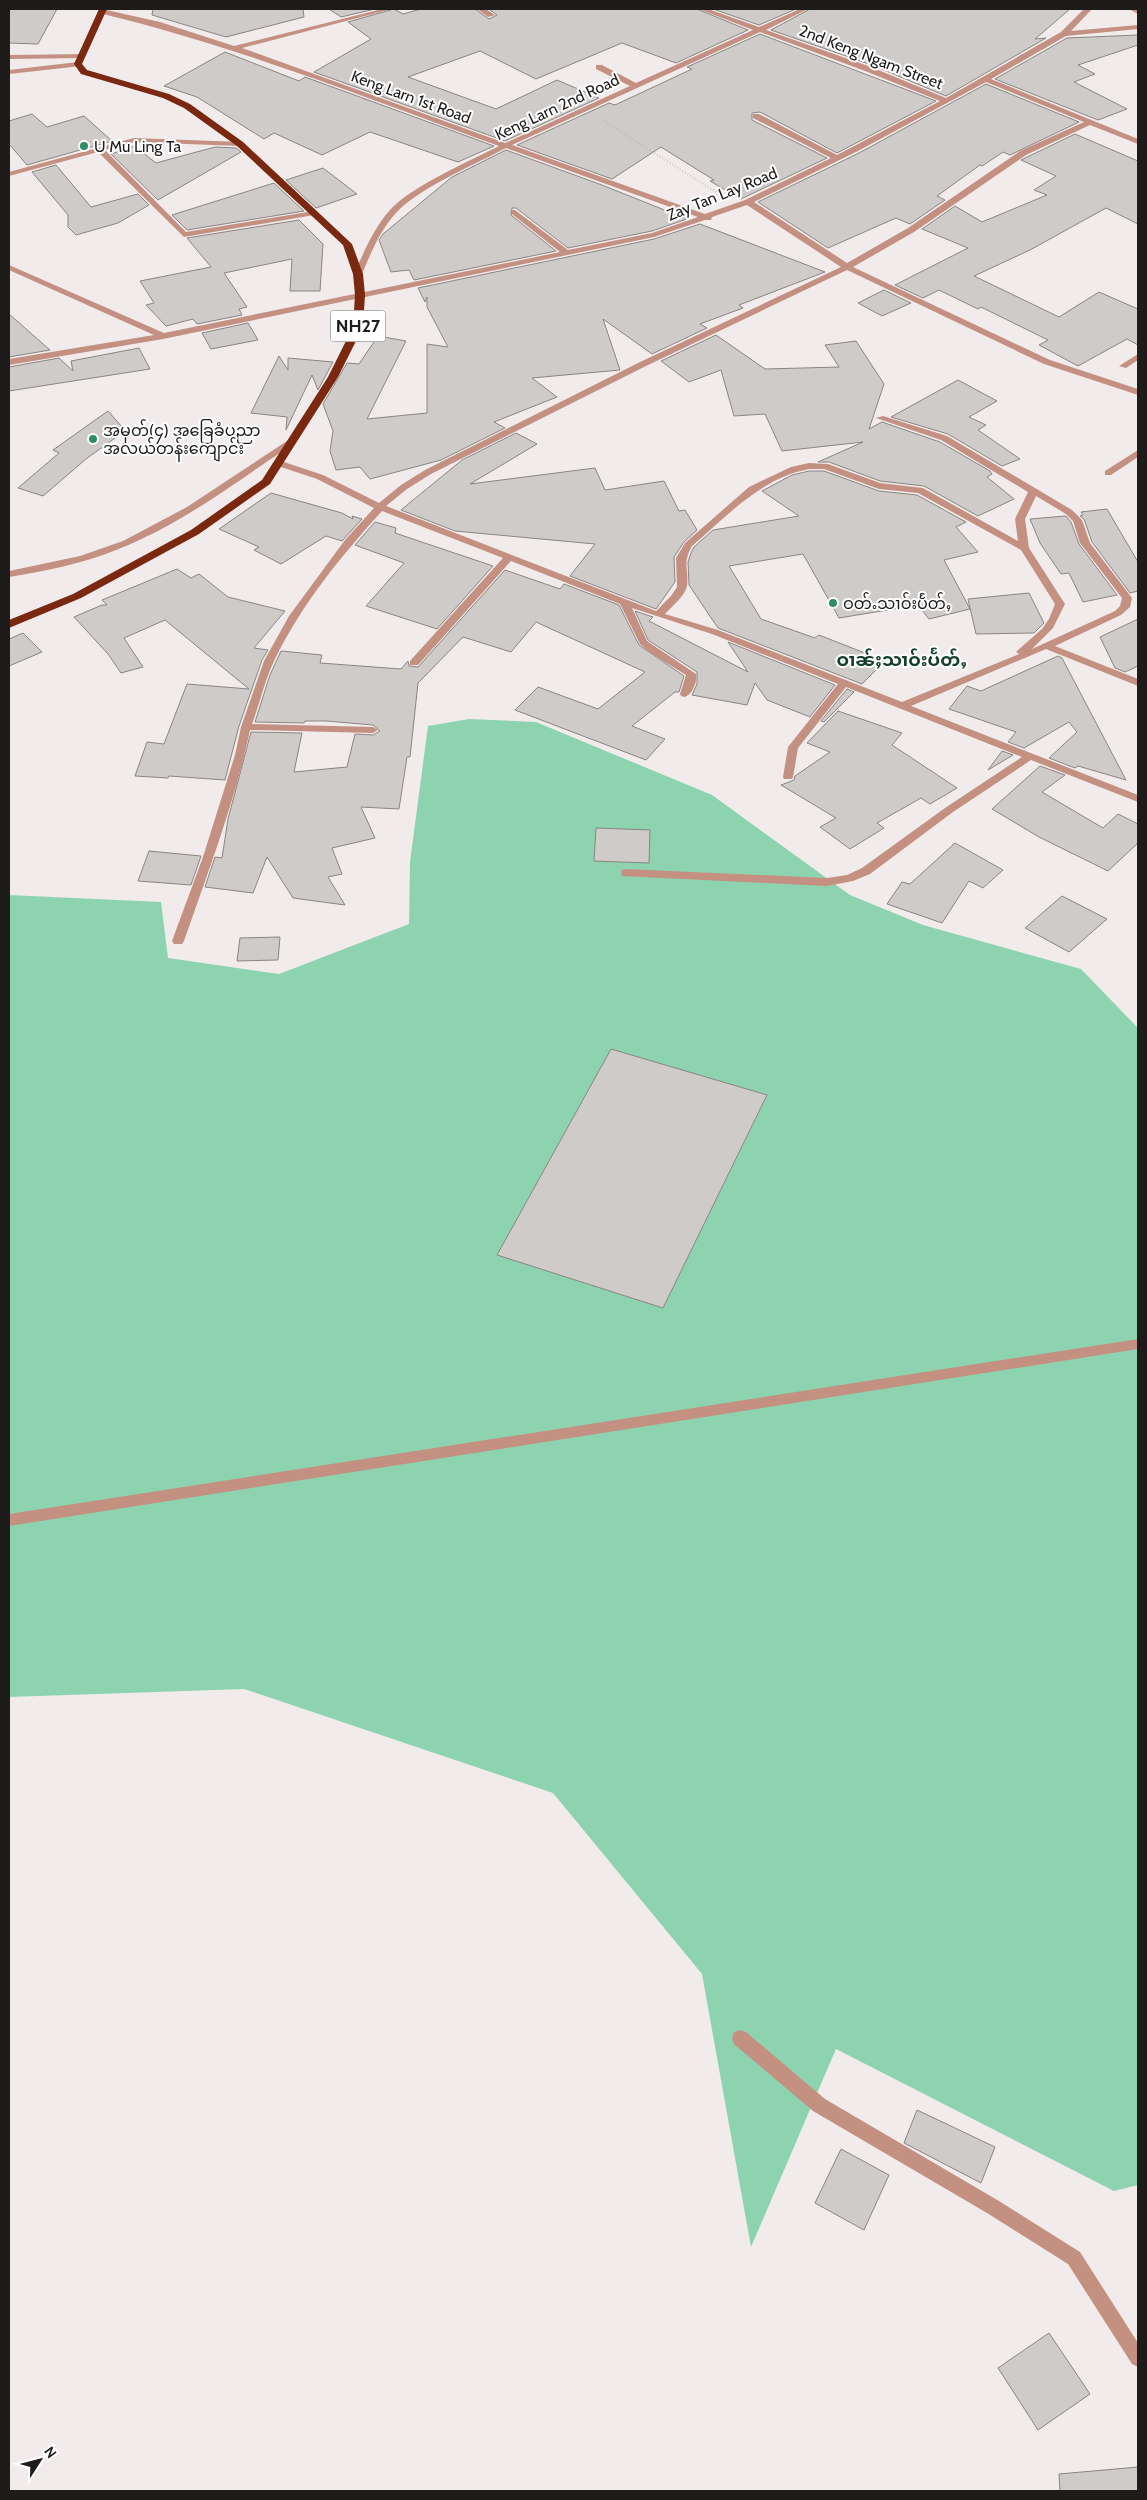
<svg xmlns="http://www.w3.org/2000/svg" width="1147" height="2500" font-family="Cabin,'Noto Sans Myanmar',sans-serif">
<rect width="100%" height="100%" fill="#f1eceb"/>
<polygon fill="#8ed3b0" points="469,719 536,722 712,795 850,895 923,925 1081,969 1138,1028 1138,2185 1114,2191 836,2049 751,2247 702,1974 553,1793 244,1689 9,1697 9,895 161,902 168,958 279,974 409,924 410,862 428,726"/>
<g fill="#cfcbc9" stroke="#898583">
<polygon points="9,9 57,9 38,44 9,43"/>
<polygon points="153,9 303,9 304,17 226,37 152,15"/>
<polygon points="329,9 375,9 341,17"/>
<polygon points="394,9 403,14 421,9 475,9 489,19 497,15 489,9 697,9 748,30 676,63 622,43 536,79 480,51 408,77 496,109 557,80 599,98 505,141 314,72 371,39 348,22"/>
<polygon points="713,9 796,9 759,25"/>
<polygon points="810,9 1070,9 1035,39 1046,38 946,96 872,65 771,30"/>
<polygon points="760,34 936,101 837,153 760,112 752,113 752,120 827,158 741,199 710,181 714,180 661,147 612,179 517,145 609,103 615,105 692,69 687,67"/>
<polygon points="1138,35 1138,45 1078,65 1095,74 1074,82 1127,109 1098,120 995,79 1067,38"/>
<polygon points="225,52 299,81 305,77 494,146 458,162 370,132 322,155 274,133 264,139 197,97 164,86"/>
<polygon points="986,84 1079,122 1010,155 1003,152 982,166 980,165 937,196 945,200 910,224 896,218 828,248 758,202 859,153"/>
<polygon points="32,114 47,127 84,116 112,141 27,165 9,144 9,121"/>
<polygon points="1075,134 1138,161 1138,224 1106,208 1030,250 974,276 1059,317 1099,292 1138,309 1138,345 1127,339 1078,366 1039,345 1048,340 981,307 978,309 939,290 923,298 895,285 968,248 922,229 955,206 982,222 1047,195 1034,190 1056,176 1021,160"/>
<polygon points="134,146 156,163 215,147 236,148 241,152 158,200 111,154"/>
<polygon points="506,150 602,185 687,219 652,231 568,248 516,208 512,208 511,215 556,251 414,280 409,270 391,272 379,240 383,234 452,177"/>
<polygon points="56,165 91,207 138,194 149,205 118,223 76,235 68,227 68,215 32,172"/>
<polygon points="323,168 357,194 316,208 286,180"/>
<polygon points="274,183 304,211 187,230 172,215"/>
<polygon points="299,220 323,244 320,291 290,291 292,259 224,273 247,307 239,309 242,315 197,324 193,319 166,326 146,305 154,303 140,281 211,267 187,238"/>
<polygon points="700,224 825,272 739,305 743,308 700,324 707,328 652,354 603,319 620,370 532,378 557,397 494,422 505,428 441,460 370,479 360,467 336,470 330,451 333,431 323,404 347,363 359,364 378,336 406,341 367,419 427,413 427,344 448,347 427,307 427,297 425,302 418,288 654,239"/>
<polygon points="884,290 911,303 882,316 858,303"/>
<polygon points="9,314 50,350 9,357"/>
<polygon points="248,323 258,340 211,349 202,333"/>
<polygon points="716,335 765,369 839,367 825,345 856,341 884,384 869,429 882,422 940,442 990,471 992,474 987,477 1014,499 978,516 924,486 880,481 829,462 818,462 863,442 782,451 765,414 734,416 721,370 689,382 661,361"/>
<polygon points="139,348 150,369 9,391 9,367 59,358 73,371 71,361"/>
<polygon points="279,356 288,370 288,358 333,362 318,390 312,375 286,430 287,417 251,413"/>
<polygon points="958,380 997,401 969,417 986,425 978,430 1020,459 1002,466 948,434 891,417"/>
<polygon points="108,411 122,427 117,431 122,433 86,459 43,496 18,488 59,453 53,450"/>
<polygon points="516,433 537,444 470,484 595,468 605,490 664,481 679,511 685,510 697,530 684,542 674,557 675,582 656,609 570,576 595,544 455,531 401,510 462,460"/>
<polygon points="809,471 824,471 879,491 917,495 966,522 956,527 978,552 944,560 970,609 929,619 918,605 839,618 803,554 729,566 761,619 815,638 819,635 885,661 862,684 718,628 689,585 688,562 691,553 694,547 713,530 799,516 762,491 792,475"/>
<polygon points="271,493 342,513 353,519 352,516 362,519 342,541 326,536 281,564 254,550 259,547 219,529"/>
<polygon points="1107,509 1138,562 1138,591 1130,593 1092,542 1084,519 1080,516 1083,515 1081,512"/>
<polygon points="1066,516 1071,522 1079,544 1117,595 1083,602 1069,573 1061,574 1040,543 1030,519"/>
<polygon points="375,522 396,528 395,533 493,566 437,629 366,606 404,563 355,545"/>
<polygon points="177,569 191,578 199,574 228,597 285,611 254,648 268,650 262,660 239,726 225,780 169,776 168,778 135,776 147,742 164,744 187,684 249,689 165,620 124,638 143,667 121,673 108,654 74,617 102,605 107,605 102,600"/>
<polygon points="505,570 560,589 564,584 619,605 639,645 684,676 679,692 675,692 632,726 665,739 646,760 515,710 538,687 598,709 645,672 536,622 511,652 463,637 418,683 410,757 407,757 399,809 361,807 375,838 332,848 342,874 328,877 345,905 293,898 267,857 253,893 205,887 215,857 222,858 228,819 251,732 302,733 294,772 347,767 355,734 373,735 380,731 373,725 326,721 305,721 304,723 255,722 270,675 281,651 322,655 320,663 401,669 408,661 409,666 418,667"/>
<polygon points="1029,593 1044,623 1034,633 976,634 968,599"/>
<polygon points="635,611 653,617 649,621 748,672 728,642 835,685 810,717 767,700 755,683 747,705 692,695 697,684 697,672 648,640"/>
<polygon points="1138,619 1138,666 1125,672 1115,668 1100,637"/>
<polygon points="23,633 42,652 9,666 9,639"/>
<polygon points="1058,656 1062,658 1126,780 1078,766 1075,768 1049,758 1077,732 1069,722 1024,748 1008,742 1016,732 949,709 967,686 981,691"/>
<polygon points="847,689 854,692 824,722 821,721"/>
<polygon points="838,711 902,733 892,745 957,788 930,804 921,798 877,823 884,828 850,849 820,827 836,818 781,785 794,780 795,776 830,752 807,743"/>
<polygon points="1002,751 1013,755 988,770"/>
<polygon points="1040,766 1065,775 1042,792 1103,828 1118,814 1138,824 1138,843 1108,871 1039,837 992,809"/>
<polygon points="596,828 650,830 649,863 594,861"/>
<polygon points="955,843 1003,870 983,888 969,881 942,923 887,904 902,882 910,884"/>
<polygon points="149,851 201,856 191,885 138,881"/>
<polygon points="1062,896 1107,919 1069,952 1025,928"/>
<polygon points="280,937 278,960 237,961 240,938"/>
<polygon points="611,1049 767,1095 663,1308 497,1255"/>
<polygon points="917,2110 995,2147 981,2183 904,2143"/>
<polygon points="841,2149 889,2175 864,2230 815,2203"/>
<polygon points="1049,2333 1090,2394 1038,2430 998,2368"/>
<polygon points="1138,2467 1138,2491 1060,2491 1059,2474"/>
</g>
<g fill="none" stroke-linecap="round" stroke-linejoin="round">
<polyline stroke="#aba8a7" stroke-width="2" stroke-dasharray="0.5 2.5" stroke-linecap="butt" points="604,121 719,194"/>
<g fill="#c49081" fill-rule="evenodd">
<path d="M102 9 160 22 234 46 382 9H392L242 48 505 143 630 86 596 69V65H602L636 83 753 30 699 9H708L759 27 800 9H808L766 30 871 67 946 98 1061 32 1084 9H1092L1071 31 1138 25V29L1066 36 991 79 1138 139V144L1090 125 1026 155 914 232 853 267 1050 360 1138 389V395L1044 364 847 270 646 366 431 474 407 489 386 506 656 611 671 596 677 587 676 558 685 543 749 487 791 467 809 463 828 464 880 483 923 488 1018 541 1015 519 1028 492 941 440 876 418 883 416 947 436 1072 510 1082 520 1090 543 1132 598 1130 607 1121 615 1055 646 1138 679V686L1046 649 911 706 1138 795V802L1031 760 953 812 870 874 853 881 827 886 622 876 621 873 622 870 626 869 827 878 847 875 862 868 945 808 1022 757 846 687 798 748 793 777 792 779H784L783 777 788 747 838 684 712 634 632 608 647 641 696 674C698 681 692 695 685 697L681 696 680 694 686 675 649 652 640 644 620 604 511 561 418 665H410V661L503 558 382 511C341 556 302 604 275 659 265 679 260 703 252 724L373 727 378 730 373 733 250 730C235 802 208 872 184 941L182 944H174L172 941 203 857 235 755 241 727 264 661 289 616 345 540 374 508 317 479 275 465V461H281L323 475 379 503 401 485 425 470 640 362 841 267 747 205 712 217 711 220H705L654 237 163 339 9 365V359L154 335 9 270V265L164 333 560 252 512 214V210H515L568 250 652 233 698 217 506 148C476 164 417 189 396 213 380 230 371 253 362 274L355 276 354 274C364 252 373 229 390 210 410 187 470 161 499 146 367 98 236 46 99 13L98 11ZM760 32 865 71 940 101 837 155 759 114H753V118L831 158 745 200 705 214 512 145ZM986 82 1084 122 1020 151 908 228 847 263 754 202 858 151ZM809 469H824L879 489 918 493 1021 550 1055 604 1049 619 1042 629 1018 650 1016 652 1019 654 902 702 718 630 665 614C672 606 685 596 687 586 689 568 682 564 692 546 727 516 761 478 809 469ZM1036 496 1066 514 1073 521 1080 543 1122 598 1120 606 1115 611 1032 649 1053 628 1065 604 1029 548 1025 519Z"/>
<polygon points="477,9 486,9 495,15 488,17"/>
<polygon points="1129,9 1138,9 1138,14"/>
<polygon points="84,54 85,56 81,58 9,59 9,55"/>
<polygon points="78,62 81,62 81,66 9,74 9,70"/>
<polygon points="134,138 240,142 244,144 240,146 134,142 105,150 186,232 314,211 318,213 314,215 184,237 98,152 9,176 9,172"/>
<polygon points="1138,354 1138,360 1126,368 1119,366"/>
<path d="M290 439 293 440V444C236 482 181 525 116 550 82 564 45 571 9 577V571L80 556 123 541 187 507Z"/>
<polygon points="1138,450 1138,457 1111,475 1105,475 1105,471"/>
<polygon points="1138,1339 1138,1349 9,1526 9,1514"/>
<polygon points="740,2030 746,2032 825,2099 999,2201 1080,2252 1138,2343 1138,2367 1132,2364 1068,2264 987,2213 813,2111 734,2044 732,2038 734,2032"/>
</g>
<polygon fill="#7a280f" fill-rule="evenodd" points="99,9 107,9 82,64 87,70 169,94 190,104 243,142 352,244 363,274 365,295 363,327 338,377 270,484 199,534 81,598 9,628 9,620 73,594 191,530 262,480 328,377 353,327 355,295 353,274 343,245 237,146 184,108 163,98 81,74 74,64"/>
</g>
<g fill="#2f8d65" stroke="#fff" stroke-width="2">
<circle cx="84" cy="146" r="5"/>
<circle cx="93" cy="439" r="5"/>
<circle cx="833" cy="603" r="5"/>
</g>
<g text-anchor="middle" dominant-baseline="central" stroke-width="4" stroke-linejoin="round" paint-order="stroke">
<g font-size="16" fill="#1d1c1b" stroke="#fff">
<text transform="translate(871 57) rotate(21)">2nd Keng Ngam Street</text>
<text transform="translate(411 97) rotate(20)">Keng Larn 1st Road</text>
<text transform="translate(557 107) rotate(-25)">Keng Larn 2nd Road</text>
<text transform="translate(722 194) rotate(-22)">Zay Tan Lay Road</text>
</g>
<g font-size="16" fill="#1d1c1b" stroke="#fff" text-anchor="start">
<text x="94" y="146">U Mu Ling Ta</text>
<text x="103" y="430">အမှတ်(၄) အခြေခံပညာ<tspan x="103" dy="18">အလယ်တန်းကျောင်း</tspan></text>
<text x="843" y="603">ဝတ်ႉသၢဝ်းပႅတ်ႇ</text>
</g>
<rect fill="#fff" stroke="#61605f" stroke-width="1" x="330.5" y="310.5" width="55" height="31" rx="4"/>
<g font-size="18" font-weight="bold" fill="#1d1c1b">
<text x="358" y="326">NH27</text>
</g>
<g font-size="18" font-weight="bold" fill="#14402d" stroke="#fff">
<text x="902" y="660">ဝၢၼ်ႈသၢဝ်းပႅတ်ႇ</text>
</g>
</g>
<rect width="1147" height="2500" fill="none" stroke="#1d1c1b" stroke-width="20"/>
<g transform="translate(40 2460) rotate(54)" stroke="#ffffff" stroke-width="4" paint-order="stroke">
<path d="M0-4L9 19L0 12L-9 19Z" fill="#1d1c1b"/>
<text y="-8" font-size="14" font-weight="bold" text-anchor="middle" fill="#1d1c1b">N</text>
</g>
</svg>
